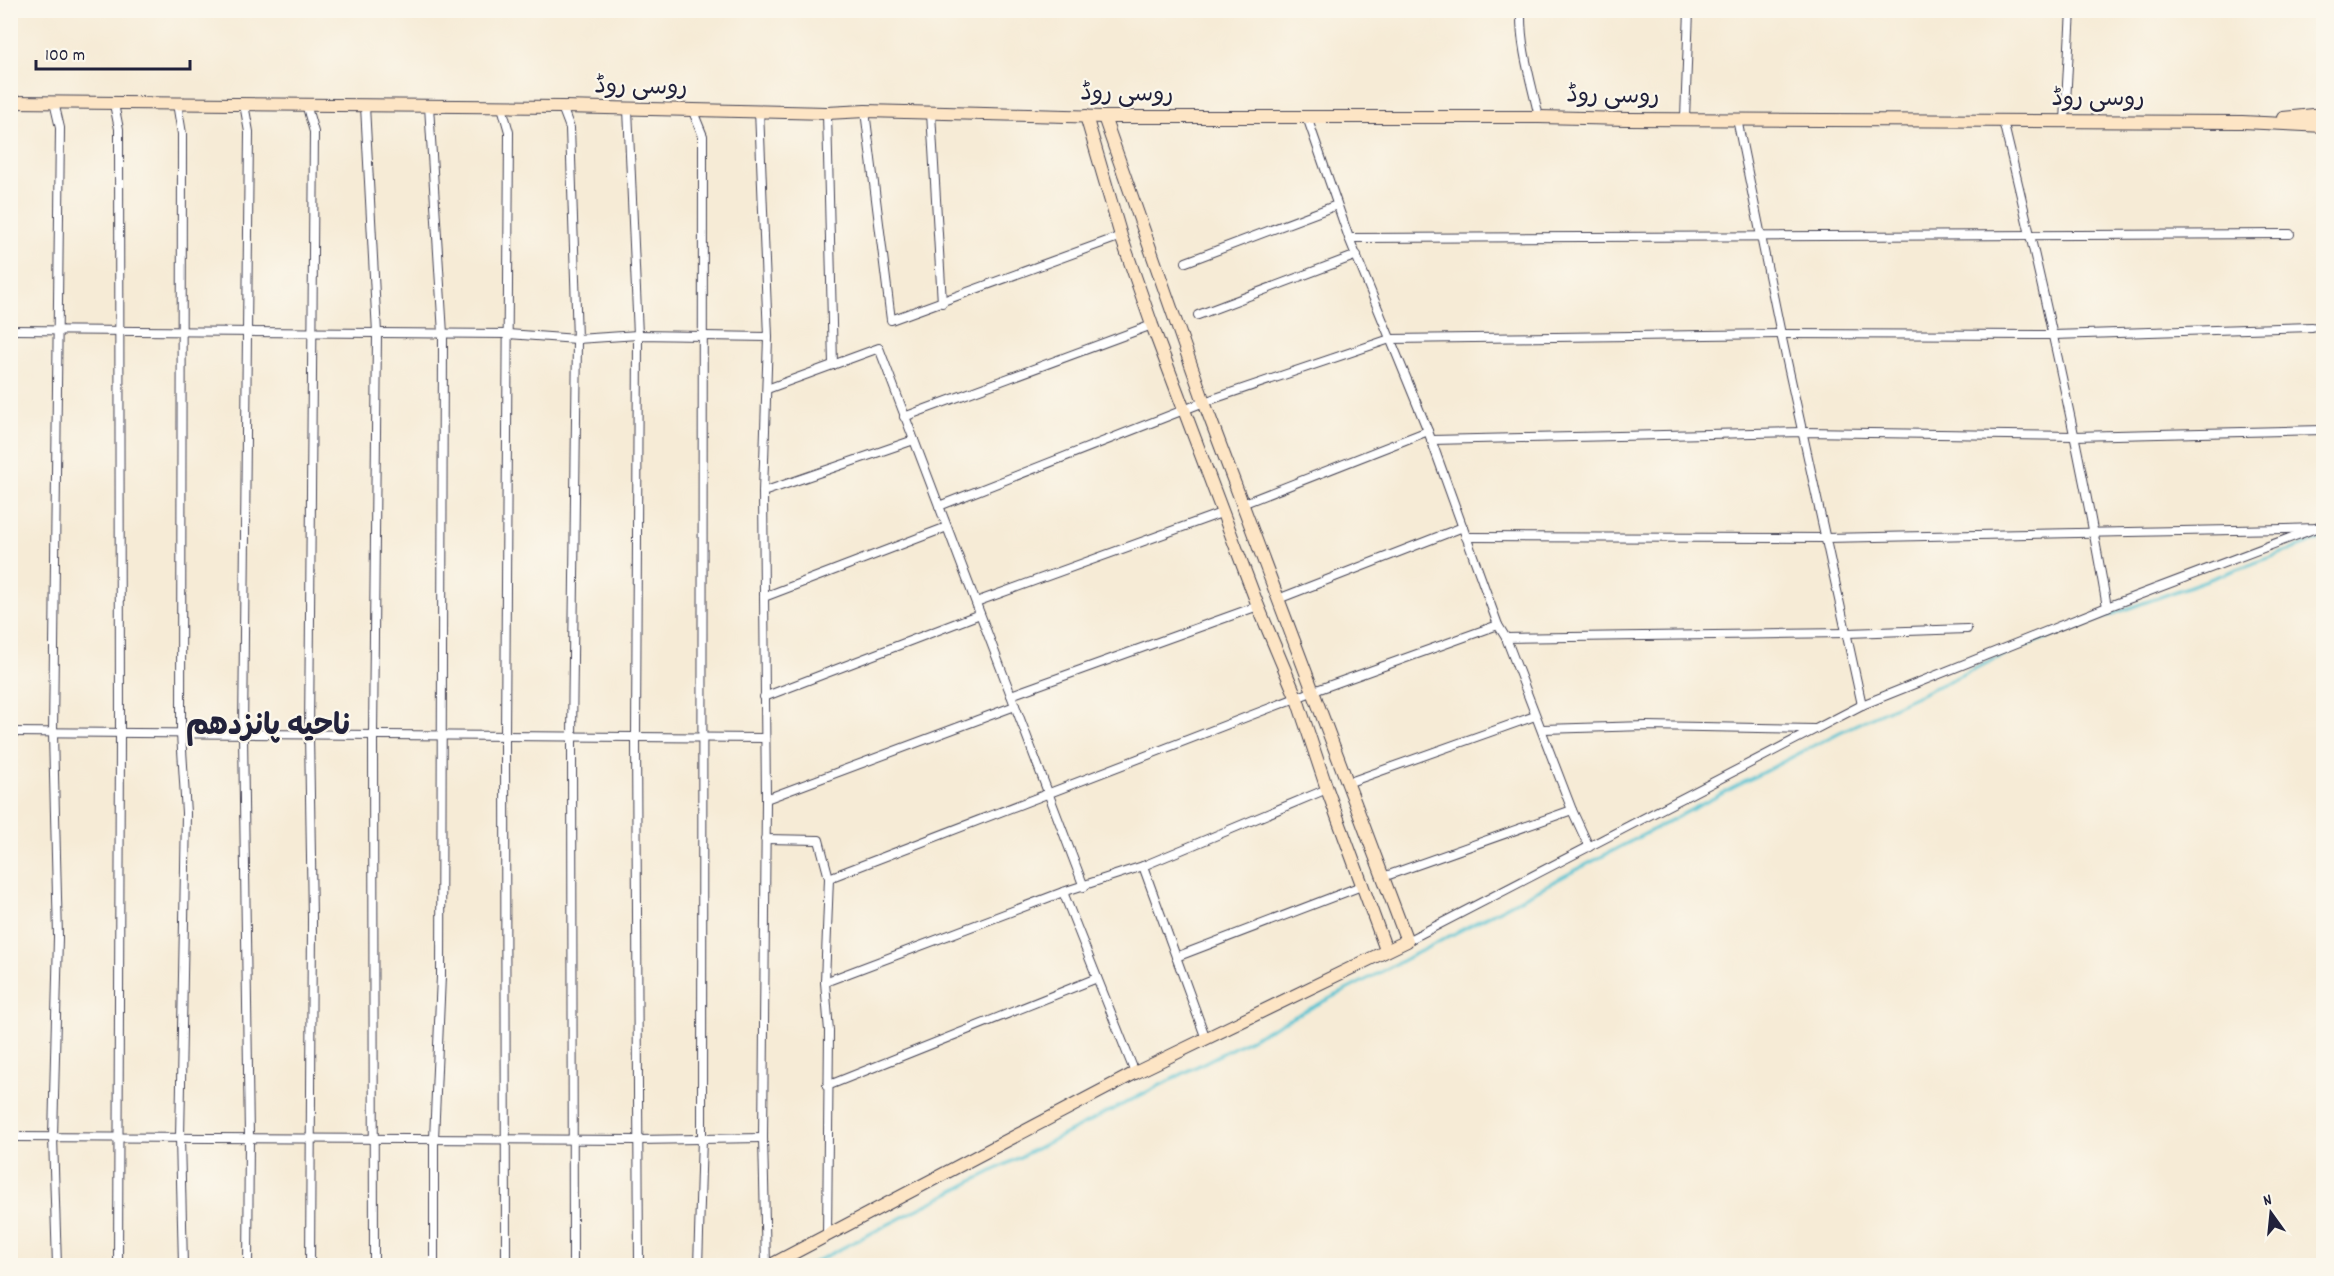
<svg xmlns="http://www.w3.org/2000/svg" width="2334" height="1276" font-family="Dekko,'Playpen Sans Arabic',sans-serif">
<rect width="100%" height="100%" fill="#fbf7ec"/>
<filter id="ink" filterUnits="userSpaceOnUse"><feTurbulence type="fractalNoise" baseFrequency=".0167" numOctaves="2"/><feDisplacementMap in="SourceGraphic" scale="12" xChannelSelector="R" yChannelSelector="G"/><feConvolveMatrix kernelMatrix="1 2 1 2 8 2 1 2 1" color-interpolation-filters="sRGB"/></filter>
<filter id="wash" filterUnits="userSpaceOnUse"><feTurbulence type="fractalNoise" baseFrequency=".008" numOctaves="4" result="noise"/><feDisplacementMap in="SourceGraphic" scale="24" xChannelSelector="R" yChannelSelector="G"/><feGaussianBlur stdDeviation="1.35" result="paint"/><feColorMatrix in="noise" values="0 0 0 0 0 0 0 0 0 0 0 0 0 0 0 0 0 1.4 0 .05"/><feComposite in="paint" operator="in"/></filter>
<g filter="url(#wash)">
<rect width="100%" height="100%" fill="#f6ebd6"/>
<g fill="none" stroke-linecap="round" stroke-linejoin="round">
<polyline stroke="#57c2d2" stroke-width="3" points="807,1266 1352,987 1840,732 2021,647 2324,538"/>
</g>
</g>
<g filter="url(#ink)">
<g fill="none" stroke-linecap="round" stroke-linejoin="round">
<defs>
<g id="street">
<path d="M1521 10C1520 48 1531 81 1539 117"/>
<polyline points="54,102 60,128 53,734 58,937 53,1137 57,1266"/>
<polyline points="177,103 182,134 181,734 186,813 180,1138 183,1266"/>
<polyline points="114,104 119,129 120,734 118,1266"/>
<polyline points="244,104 249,132 243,735 249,1137 248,1266"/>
<polyline points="306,104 314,132 309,734 312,919 310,1266"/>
<polyline points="365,106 377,333 373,736 374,1266"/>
<polyline points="429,106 443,334 441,976 434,1139 434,1266"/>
<polyline points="502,107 509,132 505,737 506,1266"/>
<polyline points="562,107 570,128 577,339 572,737 573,1266"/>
<polyline points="628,109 638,335 636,738 639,1266"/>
<polyline points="692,109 703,136 702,1138 698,1266"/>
<polyline points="759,110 768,337 763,492 766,799 763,1138 766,1266"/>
<polyline points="865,111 891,320 1121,236"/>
<polyline points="827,113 833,365"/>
<polyline points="931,113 942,303"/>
<polyline points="1307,117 1349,238 1428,431 1498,625 1506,638 1572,810 1589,847"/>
<polyline points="1685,118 1689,10"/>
<polyline points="1737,119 1781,334 1862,705"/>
<path d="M2003 121C2042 282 2079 444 2107 607"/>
<polyline points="2065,121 2071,10"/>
<polyline points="1349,238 2290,234"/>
<polyline points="1186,262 1337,205"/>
<polyline points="1198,315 1357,255"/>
<polyline points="10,330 508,334 577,339 638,335 768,337"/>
<polyline points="767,389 879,348 1084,887"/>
<polyline points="904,417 1152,325"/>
<polyline points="1431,440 1803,432 2074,436 2324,430"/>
<polyline points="763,492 914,440"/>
<polyline points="1242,504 1428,431"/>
<polyline points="939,506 1204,402 1390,339 1781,334 2053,335 2312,327"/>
<polyline points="1466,537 1825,538 2285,529 2316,528 2324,525"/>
<polyline points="764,597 947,527"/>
<polyline points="1278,599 1463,527"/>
<polyline points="976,602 1224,512"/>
<polyline points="1506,638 1847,633 1967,629"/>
<polyline points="1011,695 1258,606"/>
<polyline points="764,697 980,614"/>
<polyline points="1543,729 1646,726 1815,729"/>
<polyline points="10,732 765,738"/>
<polyline points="1347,783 1535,716"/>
<polyline points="766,799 1015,706"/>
<polyline points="765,839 819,840 829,878 825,982 829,1031 827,1236"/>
<polyline points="1143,866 1206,1039"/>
<polyline points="1383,877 1572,810"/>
<polyline points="829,878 1314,691 1498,625"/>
<polyline points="1063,892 1135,1073"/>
<polyline points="1407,941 1862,705 2107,607 2316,528"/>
<polyline points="1176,957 1364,885"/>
<polyline points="825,982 1063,892 1143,866 1327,789"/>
<polyline points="827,1086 1097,978"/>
<polyline points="10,1137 637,1140 763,1138"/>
</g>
<g id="secondary">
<polyline points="10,102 562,107 827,113 865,111 1104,117 1539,117 1627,119 2242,122 2324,126"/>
<polyline points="1086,116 1121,236 1152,325 1258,606 1297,699 1327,789 1386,950"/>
<polyline points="2283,118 2324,114"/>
<polyline points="769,1266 1135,1073 1407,941 1204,402 1104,117"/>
</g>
</defs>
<use href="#street" stroke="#424052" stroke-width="10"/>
<use href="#secondary" stroke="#424052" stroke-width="14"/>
<use href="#street" stroke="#fff" stroke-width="8"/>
<use href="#secondary" stroke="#fde5c5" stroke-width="12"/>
</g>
</g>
<g text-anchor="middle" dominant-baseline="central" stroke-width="4.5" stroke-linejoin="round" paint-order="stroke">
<g font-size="24" fill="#22223b" stroke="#fbf7ec">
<text transform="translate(641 88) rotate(1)">روسی روڈ</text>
<text transform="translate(1127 95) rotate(1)">روسی روڈ</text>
<text transform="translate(1613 97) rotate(1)">روسی روڈ</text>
<text x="2098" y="100">روسی روڈ</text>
</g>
<g font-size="30" font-weight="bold" fill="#22223b" stroke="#fbf7ec">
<text x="268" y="728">ناحیه پانزدهم</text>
</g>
</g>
<rect width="2334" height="1276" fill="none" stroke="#fbf7ec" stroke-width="36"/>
<g transform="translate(2271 1213) rotate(345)" stroke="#fbf7ec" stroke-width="4.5" paint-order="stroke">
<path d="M0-4.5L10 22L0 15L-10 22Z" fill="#22223b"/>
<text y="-9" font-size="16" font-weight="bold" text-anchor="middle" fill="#22223b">N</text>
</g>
<path d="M36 60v9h154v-9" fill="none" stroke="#22223b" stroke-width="3"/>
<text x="45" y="60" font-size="18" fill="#22223b" stroke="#fbf7ec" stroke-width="4.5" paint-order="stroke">100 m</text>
</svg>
